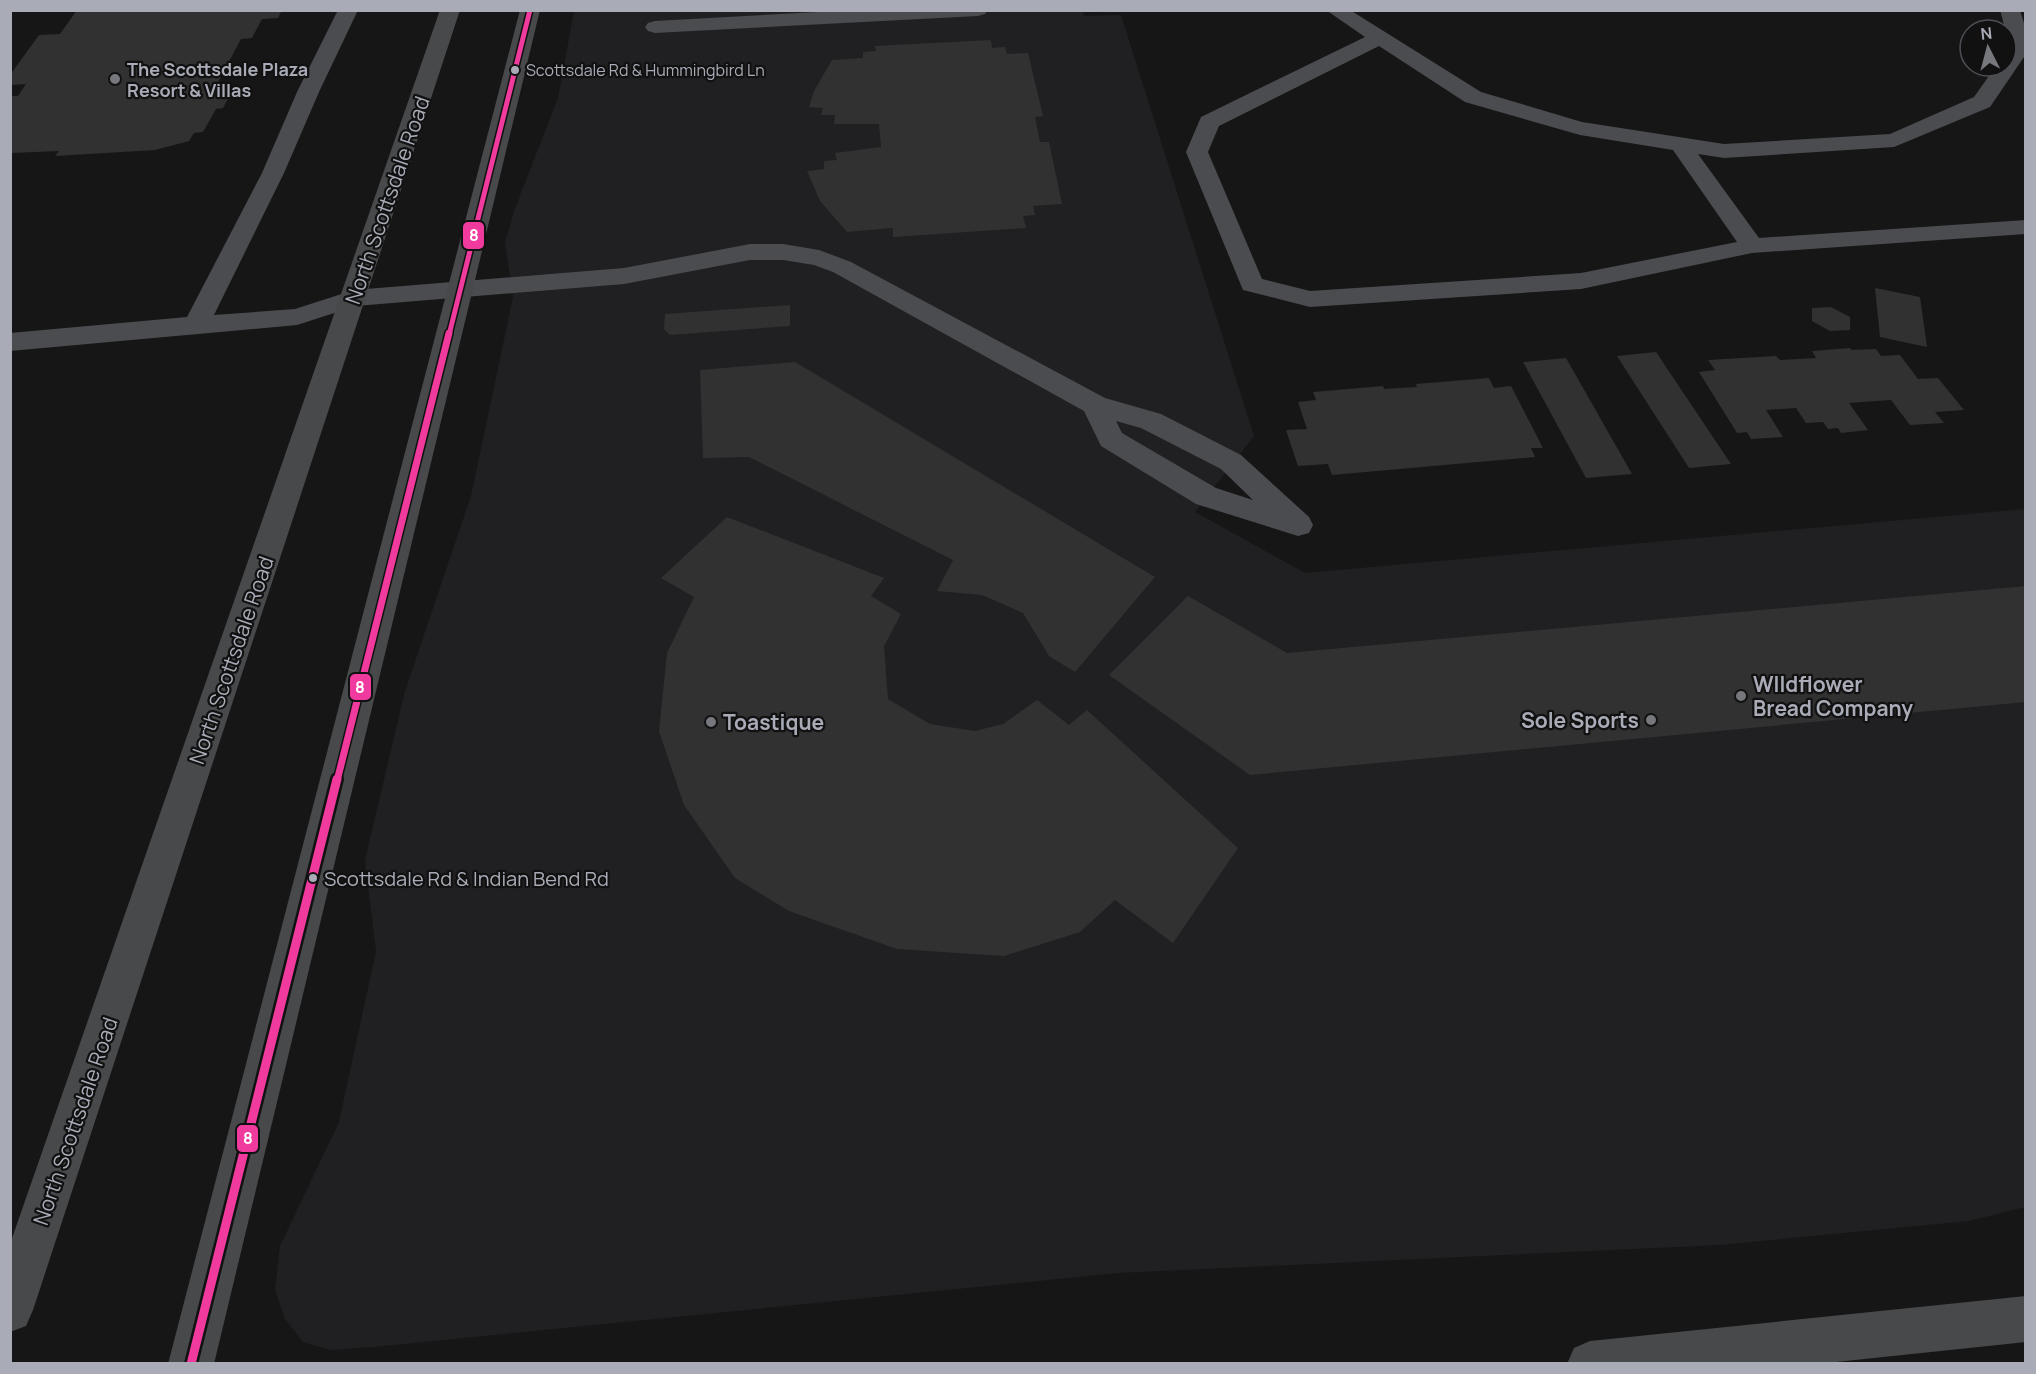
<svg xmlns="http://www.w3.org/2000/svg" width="2036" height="1374" font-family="Manrope,sans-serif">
<rect width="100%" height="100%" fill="#161617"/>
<polygon fill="#202022" points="1082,10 1084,16 1121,15 1254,436 1195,512 1305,573 2025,509 2025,1207 1969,1221 1719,1245 1118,1273 373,1347 330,1350 303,1342 285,1319 275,1290 280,1246 339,1122 376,951 365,860 405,691 471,496 513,297 505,243 514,211 558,98 574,11"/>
<g fill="#313132">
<polygon points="77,10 282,10 278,18 262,19 252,38 241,39 215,88 234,87 223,108 216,109 203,132 194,133 189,141 155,150 55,156 59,151 10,153 10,96 18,96 26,84 10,85 10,75 39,35 60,34"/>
<polygon points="991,40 992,48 1005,47 1007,54 1028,53 1043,116 1035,117 1040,142 1049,142 1062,204 1033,206 1035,215 1023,216 1026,228 893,237 893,228 847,232 820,201 807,171 824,169 824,161 837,160 835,153 881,147 879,124 834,124 835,115 821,115 823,108 809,107 814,91 832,60 863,58 863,52 876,51 875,46"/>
<polygon points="1875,288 1920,297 1927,347 1880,337"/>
<polygon points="790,305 790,326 670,335 664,329 665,314"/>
<polygon points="1831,307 1850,317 1850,330 1830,331 1812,321 1812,308"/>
<polygon points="1850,348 1852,350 1876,349 1881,356 1900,355 1918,379 1938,378 1964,410 1935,412 1944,423 1910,425 1891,400 1849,403 1868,430 1841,433 1838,428 1828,429 1823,422 1806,423 1796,408 1766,410 1783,437 1751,439 1747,432 1737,433 1699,372 1715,370 1708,360 1776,356 1780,360 1816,358 1812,351"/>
<polygon points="1656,352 1731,464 1689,468 1617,356"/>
<polygon points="1566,358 1632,474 1586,478 1523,362"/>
<polygon points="795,362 1155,577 1075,672 1049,656 1023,613 982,595 937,591 953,560 749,457 703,458 700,370"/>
<polygon points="1489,378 1494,388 1511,386 1543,448 1531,448 1535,457 1332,475 1328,464 1298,466 1286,430 1307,429 1298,402 1316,400 1313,392 1383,386 1384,389 1417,387 1416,384"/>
<polygon points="727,517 884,578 871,596 901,614 884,646 888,699 930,724 975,731 1003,724 1037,700 1069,725 1087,710 1238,848 1173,943 1115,900 1080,932 1004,956 897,949 789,911 735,878 684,805 659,731 667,653 694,597 661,578"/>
<polygon points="2026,586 2026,702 1250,775 1109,675 1188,596 1287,653"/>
</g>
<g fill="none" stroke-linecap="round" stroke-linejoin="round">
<g fill="#4b4c4f" fill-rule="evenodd">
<path d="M338 10H358L319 92 284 173 214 315 295 309 354 290 624 268 750 244H783L819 250 851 262 1105 398 1161 414 1241 455 1309 517 1313 525 1309 533 1298 536 1196 504 1101 446 1084 411 833 272 814 265 783 260H750L624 284 356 306 297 325 10 351V333L187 317 262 173 297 92ZM1116 421 1141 428 1221 469 1253 500 1216 488 1122 433Z"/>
<polygon points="855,10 988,10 985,14 978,16 655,33 648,31 645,27 648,23 655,21"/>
<path d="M1326 10H1350L1481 92 1582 122 1724 144 1890 134 1974 97 1996 66H2006V52L2010 47 2000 10H2020L2026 30V54L1990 107 1894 147 1724 158 1698 154 1759 238 2026 220V234L1752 253 1581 289 1310 307 1243 290 1186 152 1201 117 1365 37ZM1379 46 1465 102 1580 135 1673 150 1737 242 1581 273 1310 291 1262 279 1208 152 1219 126Z"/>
</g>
<g fill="#48494b" fill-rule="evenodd">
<polygon points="440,10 460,10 33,1310 26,1326 10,1332 10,1244"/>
<polygon points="520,10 540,10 214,1364 168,1364"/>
<polygon points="2026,1296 2026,1342 1817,1364 1567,1364 1574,1348 1590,1341"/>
</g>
<defs>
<polyline id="bus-1-far2" points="449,335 530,10"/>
<polyline id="bus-1-far1" points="337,781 449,333"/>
<polyline id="bus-1" points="191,1364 337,779"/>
</defs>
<use href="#bus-1-far2" stroke="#111112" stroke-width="8"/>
<use href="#bus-1-far1" stroke="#111112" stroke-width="10"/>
<use href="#bus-1" stroke="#111112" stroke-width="14"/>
<use href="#bus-1-far2" stroke="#f13a9d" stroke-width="5"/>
<use href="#bus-1-far1" stroke="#f13a9d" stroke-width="7"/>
<use href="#bus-1" stroke="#f13a9d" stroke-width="9"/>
</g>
<g fill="#a9acb6" stroke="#111112" stroke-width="2">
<circle cx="515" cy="70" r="5"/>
<circle cx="313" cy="878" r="5"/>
</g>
<g fill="#76787e" stroke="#111112" stroke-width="2">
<circle cx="115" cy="79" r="6"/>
<circle cx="1741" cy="696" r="6"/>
<circle cx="1651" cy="720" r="6"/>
<circle cx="711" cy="722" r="6"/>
</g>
<g text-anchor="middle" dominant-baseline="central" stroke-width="4.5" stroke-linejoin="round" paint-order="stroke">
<g font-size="16" fill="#a9acb6" stroke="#111112" text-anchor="start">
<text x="526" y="70">Scottsdale Rd &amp; Hummingbird Ln</text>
</g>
<g font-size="18" font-weight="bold" fill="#a9acb6" stroke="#111112" text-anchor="start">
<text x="127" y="69">The Scottsdale Plaza<tspan x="127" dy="21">Resort &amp; Villas</tspan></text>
</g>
<g font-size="20" fill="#a9acb6" stroke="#111112" text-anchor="start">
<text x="324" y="878">Scottsdale Rd &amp; Indian Bend Rd</text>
</g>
<g font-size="21" fill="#a9acb6" stroke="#111112">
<text transform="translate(387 200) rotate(-71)">North Scottsdale Road</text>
<text transform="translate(231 660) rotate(-71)">North Scottsdale Road</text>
<text transform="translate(75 1121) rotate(-71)">North Scottsdale Road</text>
</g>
<g font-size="21" font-weight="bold" fill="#a9acb6" stroke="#111112" text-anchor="start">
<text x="1753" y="684">WIldflower<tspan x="1753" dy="24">Bread Company</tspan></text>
<text x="1639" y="720" text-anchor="end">Sole Sports</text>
<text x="723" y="722">Toastique</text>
</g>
</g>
<g stroke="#111112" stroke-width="2">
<rect x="462" y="221" width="23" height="29" rx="6" fill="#f13a9d"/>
<rect x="349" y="673" width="23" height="28" rx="6" fill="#f13a9d"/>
<rect x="236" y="1124" width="23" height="29" rx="6" fill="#f13a9d"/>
</g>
<g font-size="16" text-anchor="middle" font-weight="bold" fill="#fff">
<text x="474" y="241">8</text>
<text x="360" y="693">8</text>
<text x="248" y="1144">8</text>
</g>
<rect width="2036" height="1374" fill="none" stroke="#a9acb6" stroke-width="24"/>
<g transform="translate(1988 48) rotate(354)"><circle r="28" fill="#111112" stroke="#4e4f54" stroke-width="1.5"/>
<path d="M0-4.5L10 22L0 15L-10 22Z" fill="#76787e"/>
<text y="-9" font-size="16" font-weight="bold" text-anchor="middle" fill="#a9acb6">N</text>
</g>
</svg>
